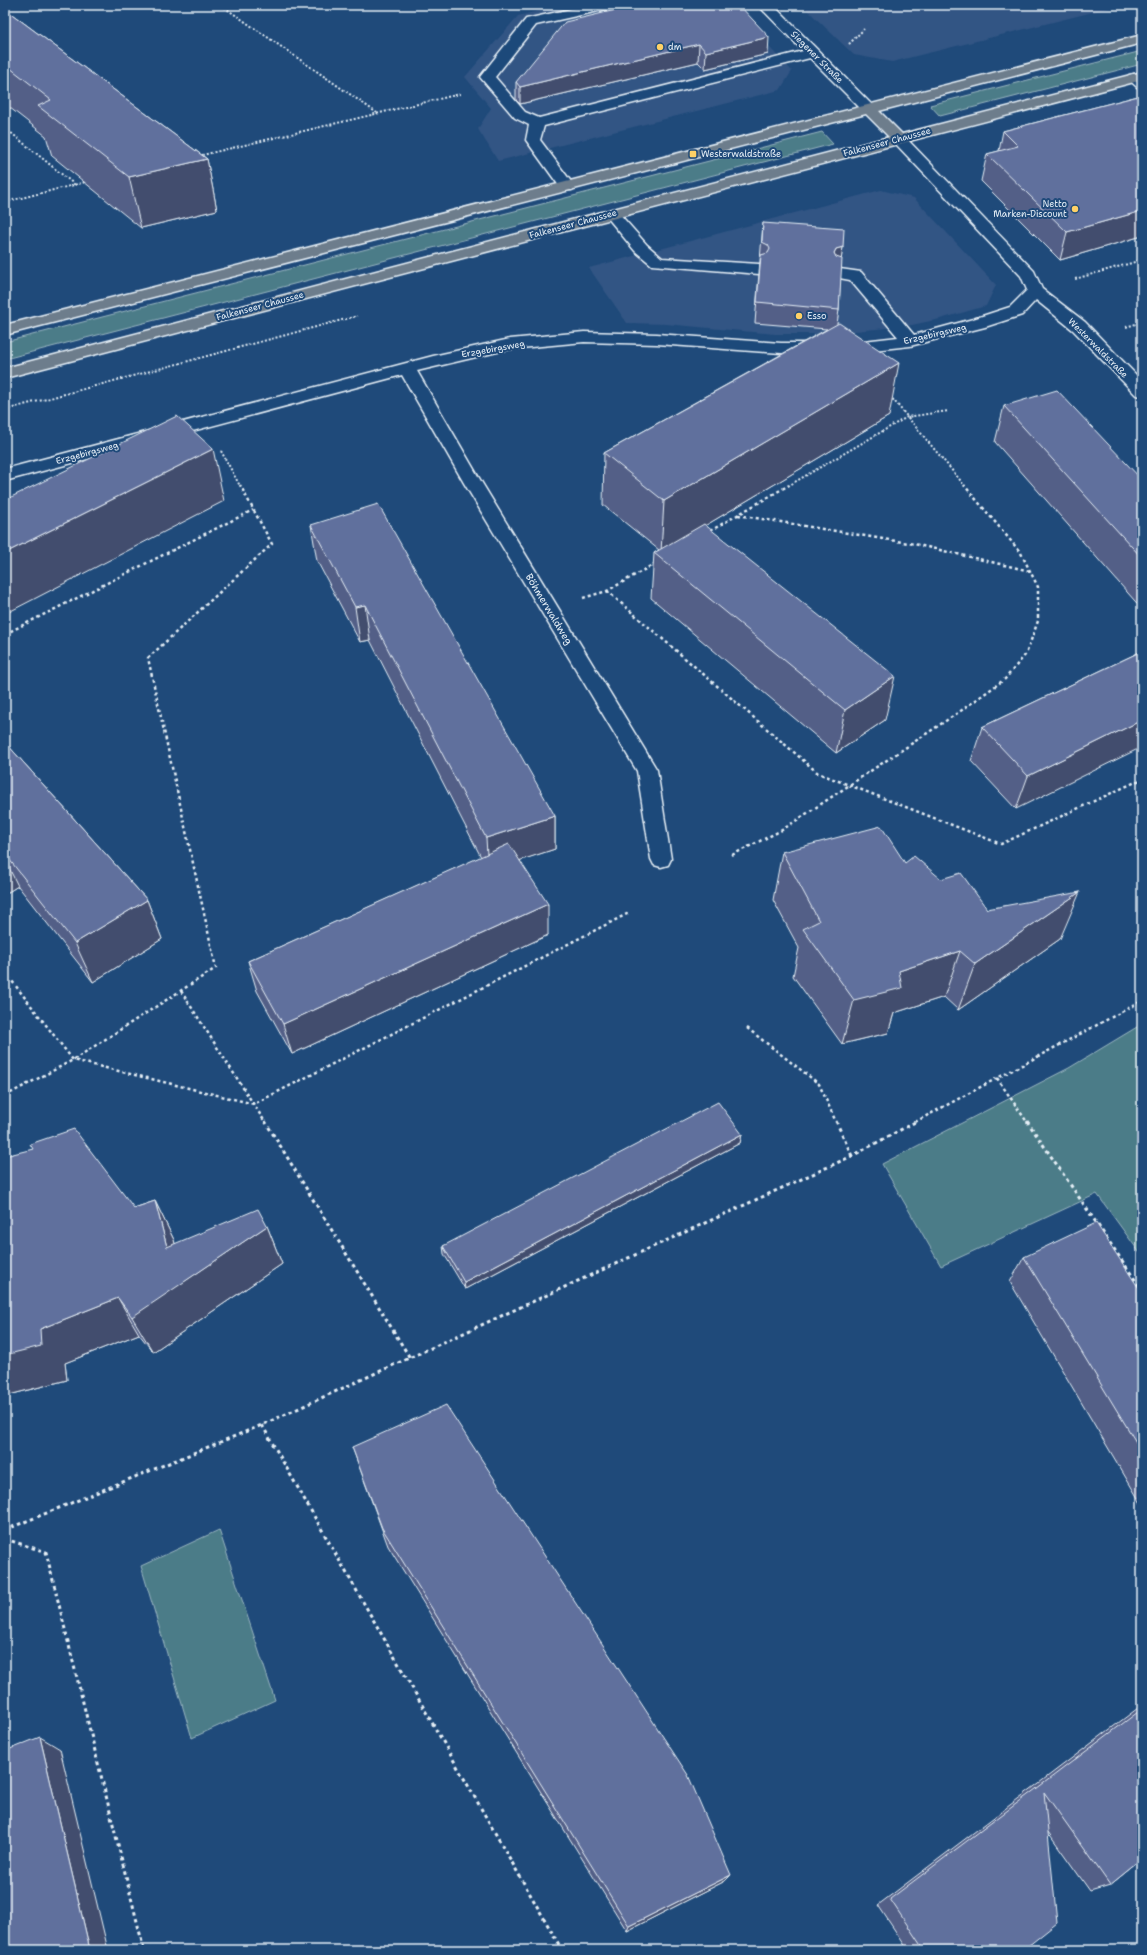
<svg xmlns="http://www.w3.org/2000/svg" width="1147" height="1955" font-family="'Shantell Sans',sans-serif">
<rect width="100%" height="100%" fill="#1f4a7a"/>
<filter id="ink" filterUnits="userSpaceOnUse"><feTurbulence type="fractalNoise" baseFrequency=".025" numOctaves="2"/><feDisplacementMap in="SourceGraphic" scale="8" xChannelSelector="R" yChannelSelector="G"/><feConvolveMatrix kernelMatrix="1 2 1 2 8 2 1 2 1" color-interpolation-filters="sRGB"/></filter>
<g filter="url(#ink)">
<g fill="#325584">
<polygon points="564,5 729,5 792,71 780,90 498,161 478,129 491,108 465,77 518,16"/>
<polygon points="802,5 1121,5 892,62 854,55"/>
<polygon points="881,190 914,198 996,285 986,306 940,319 907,326 824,334 775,334 666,324 627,323 589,268"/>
</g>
<g fill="#4b7c88" stroke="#9ab6c0">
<polygon points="1142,51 1142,64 940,116 930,105"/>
<polygon points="822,132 833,144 5,359 5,342"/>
<polygon points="1142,1024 1142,1256 1097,1194 941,1266 882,1164 1069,1068"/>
<polygon points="219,1530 275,1700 192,1738 141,1566"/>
</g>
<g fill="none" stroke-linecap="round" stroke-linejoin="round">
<defs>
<g id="minor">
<polygon points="589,5 614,5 612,8 536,25 495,77 525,112 539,118 803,51 758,5 773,5 876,109 874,112 864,112 810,58 544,126 540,140 575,187 572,190 562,190 526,140 529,125 515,118 480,77 526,19"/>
<polygon points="1134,74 1142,77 1142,88 1137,87 1127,78 1129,75"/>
<polygon points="899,135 904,136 1034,271 1042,289 1085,322 1142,381 1142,396 1136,395 1073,330 1036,300 1022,315 985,327 910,346 846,353 781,353 657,344 584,342 510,349 417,371 482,483 657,770 671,859 668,865 661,867 654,865 651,859 637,771 464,483 402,375 5,481 5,469 433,356 510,339 584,332 657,334 781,343 846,343 898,337 850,280 834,277 832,274 834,271 840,269 861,272 914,335 973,319 1010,307 1027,290 1021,276 894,142 892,139 894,136"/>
<polygon points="612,209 617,211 647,245 662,258 759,264 765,266 767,269 765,272 759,274 652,265 635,251 607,217 604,214 607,211"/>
</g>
<polygon id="major" points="1142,35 1142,43 879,111 902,134 1142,72 1142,80 5,378 5,368 889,137 866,114 5,335 5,325"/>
</defs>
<use href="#minor" stroke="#e8f1f8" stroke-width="3"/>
<use href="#major" stroke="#e8f1f8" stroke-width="3"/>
<g stroke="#e8f1f8" stroke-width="2" stroke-dasharray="2 2" stroke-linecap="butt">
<polyline points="221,5 377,113"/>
<polyline points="849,44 864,29"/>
<polyline points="5,128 75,185"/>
<polyline points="198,156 460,94"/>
<polyline points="5,202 86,182"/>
<polyline points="1075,279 1142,260"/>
<polyline points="1126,327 1142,322"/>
<polyline points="890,396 965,486"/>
<polyline points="5,410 357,316"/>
<polyline points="221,451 240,486"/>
<polyline points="788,486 907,417 948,411"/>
</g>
<g stroke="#e8f1f8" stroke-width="2.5" stroke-dasharray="3 3" stroke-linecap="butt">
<polyline points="738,515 914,544 1030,571"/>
<polyline points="710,531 789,485"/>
<polyline points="607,591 818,773 1001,844 1142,779"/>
<polyline points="583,598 607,591 656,563"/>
<polyline points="5,634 253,510"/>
<polyline points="732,855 782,830 962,710 1005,679 1026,654 1038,621 1038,587 1021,553 964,485"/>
<polyline points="5,972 73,1060 254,1104 629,913"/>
<polyline points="181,991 265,1122"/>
<polyline points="747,1028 819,1084 836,1122"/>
<polyline points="997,1078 1027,1122"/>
<polyline points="5,1096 73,1060 216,968 148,658 272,544 240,485"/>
<polyline points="915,1122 1142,1001"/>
</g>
<g stroke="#e8f1f8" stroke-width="3" stroke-dasharray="3.5 3.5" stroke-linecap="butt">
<polyline points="265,1121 410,1358"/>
<polyline points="836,1121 852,1156"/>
<polyline points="1027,1121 1142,1290"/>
<polyline points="262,1425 562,1950"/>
<polyline points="5,1530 262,1425 852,1156 917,1121"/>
<polyline points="5,1539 46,1552 144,1950"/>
</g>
<use href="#minor" fill="#1f4a7a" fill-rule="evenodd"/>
<use href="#major" fill="#6d7d8c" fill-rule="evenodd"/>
</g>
<g fill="#535f87" stroke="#e8f1f8">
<polygon points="626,5 739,5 768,54 705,69 698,62 520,104 516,100 516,82 628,7"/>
<polygon points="5,9 207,159 217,210 141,228 52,156 46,136 5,104"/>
<polygon points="1142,95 1142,236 1060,260 981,181 987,154 999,151 1003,131"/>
<polygon points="763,223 843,247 841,259 839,310 837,324 889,416 706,525 885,720 836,753 651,598 654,553 659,550 603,505 604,453 827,329 755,323"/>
<polygon points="1004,406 1142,480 1142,609 995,442"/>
<polygon points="311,525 555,816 555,849 520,860 548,935 292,1054 257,991 248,961 481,857 370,640 360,642 317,561"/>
<polygon points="1142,651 1016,809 971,761 982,727"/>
<polygon points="5,742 147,900 162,939 93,982 18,886 5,894"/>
<polygon points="782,852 905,863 941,879 987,909 1060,939 958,1010 944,997 894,1013 888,1033 842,1044 793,976 799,948 773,900"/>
<polygon points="742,1134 740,1143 465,1289 444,1254 443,1246"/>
<polygon points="155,1201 174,1240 175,1244 267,1226 282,1264 153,1352 139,1334 65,1363 67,1380 5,1396 134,1208"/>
<polygon points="1024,1257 1142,1293 1142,1505 1010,1282"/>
<polygon points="352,1447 725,1881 627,1931 388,1546"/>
<polygon points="1142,1705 1142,1859 1110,1885 1090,1891 1048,1832 1023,1950 908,1950 878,1905"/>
</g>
<g fill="#434e6e" stroke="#e8f1f8">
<polygon points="769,37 768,54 705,69 706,52"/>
<polygon points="699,44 698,62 520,104 520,87"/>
<polygon points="207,159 217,210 141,228 129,177"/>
<polygon points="1142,211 1142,236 1060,260 1067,232"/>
<polygon points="843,247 840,268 834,253 836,249"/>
<polygon points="899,363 889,416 661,552 664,501"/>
<polygon points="213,449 224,501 5,614 5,553"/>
<polygon points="365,605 370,640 360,642 355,607"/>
<polygon points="895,676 885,720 836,753 845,710"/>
<polygon points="1142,720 1142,747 1016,809 1028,776"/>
<polygon points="555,816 555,849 488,871 486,838"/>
<polygon points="5,860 18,886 5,894"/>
<polygon points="1080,892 1060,939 958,1010 975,964"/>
<polygon points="147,900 162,939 93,982 75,943"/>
<polygon points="548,904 548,935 292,1054 283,1024"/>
<polygon points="960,951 944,997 894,1013 888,1033 842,1044 854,1000 899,971"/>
<polygon points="742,1134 740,1143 465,1289 464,1282"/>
<polygon points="155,1201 174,1240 185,1281 267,1226 282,1264 153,1352 132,1317 167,1247"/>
<polygon points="118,1298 139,1334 65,1363 67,1380 5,1396 5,1355 40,1329"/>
<polygon points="40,1737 60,1749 108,1950 90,1950"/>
<polygon points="731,1875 725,1881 627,1931 629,1926"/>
</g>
<g fill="#606f9d" stroke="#e8f1f8">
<polygon points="637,5 739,5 769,37 706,52 699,44 520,87 516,82 565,22"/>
<polygon points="5,9 207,159 129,177 38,106 51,100 5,64"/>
<polygon points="1142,95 1142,211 1067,232 987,154 1018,146 1003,131"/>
<polygon points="763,223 844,229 843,247 836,249 834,253 836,257 842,259 839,310 757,302 761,255 768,253 770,249 768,245 762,242"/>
<polygon points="839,323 899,363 664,501 604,453"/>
<polygon points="1057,390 1142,480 1142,558 1004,406"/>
<polygon points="177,416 213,449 5,553 5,500"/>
<polygon points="378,504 555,816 486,838 365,605 355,607 311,525"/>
<polygon points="704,524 895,676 845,710 654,553"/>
<polygon points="1142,651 1142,720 1028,776 982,727"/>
<polygon points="5,742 147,900 75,943 5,854"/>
<polygon points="881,826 905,863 914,856 941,879 961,873 987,909 1080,892 975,964 960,951 899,971 902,988 854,1000 803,929 819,921 782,852"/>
<polygon points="509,844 548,904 283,1024 248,961"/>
<polygon points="718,1102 742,1134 464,1282 443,1246"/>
<polygon points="74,1129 134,1208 155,1201 167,1247 258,1209 267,1226 132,1317 118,1298 40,1329 41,1346 5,1355 5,1156 33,1149 30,1144"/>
<polygon points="1096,1223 1142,1293 1142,1452 1024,1257"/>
<polygon points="446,1405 688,1775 731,1875 629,1926 382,1528 352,1447"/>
<polygon points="1142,1709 1142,1859 1110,1885 1044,1792 1057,1923 1023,1950 924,1950 890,1899"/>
<polygon points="40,1737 90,1950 5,1950 5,1751"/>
</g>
</g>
<g fill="#ffd166" stroke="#1f4a7a" stroke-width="1.5">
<circle cx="660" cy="47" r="4"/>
<rect x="689" y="150" width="8" height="8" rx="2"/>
<circle cx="1075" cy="209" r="4"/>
<circle cx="799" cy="316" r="4"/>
</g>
<g text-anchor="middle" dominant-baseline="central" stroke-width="4" stroke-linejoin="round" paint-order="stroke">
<g font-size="9" fill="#e8f1f8" stroke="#1f4a7a" text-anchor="start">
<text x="668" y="47">dm</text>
<text x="701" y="154">Westerwaldstraße</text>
<text x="1067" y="204" text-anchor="end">Netto<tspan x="1067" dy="10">Marken-Discount</tspan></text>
<text x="807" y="316">Esso</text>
</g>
<g font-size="9" fill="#e8f1f8" stroke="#1f4a7a">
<text transform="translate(817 57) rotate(45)">Siegener Straße</text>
<text transform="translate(887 142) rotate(-15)">Falkenseer Chaussee</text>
<text transform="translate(573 224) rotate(-15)">Falkenseer Chaussee</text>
<text transform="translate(260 306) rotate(-15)">Falkenseer Chaussee</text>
<text transform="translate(935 334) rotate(-13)">Erzgebirgsweg</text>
<text transform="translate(1098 348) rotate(45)">Westerwaldstraße</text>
<text transform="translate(493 349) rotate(-10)">Erzgebirgsweg</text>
<text transform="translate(87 453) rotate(-15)">Erzgebirgsweg</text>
</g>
<g font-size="10" fill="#e8f1f8" stroke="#1f4a7a">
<text transform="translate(549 609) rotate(59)">Böhmerwaldweg</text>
</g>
</g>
<rect width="1147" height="1955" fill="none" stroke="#1f4a7a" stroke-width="20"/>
<rect x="10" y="10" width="1127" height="1935" fill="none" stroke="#e8f1f8" stroke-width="1.5" filter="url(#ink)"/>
</svg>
